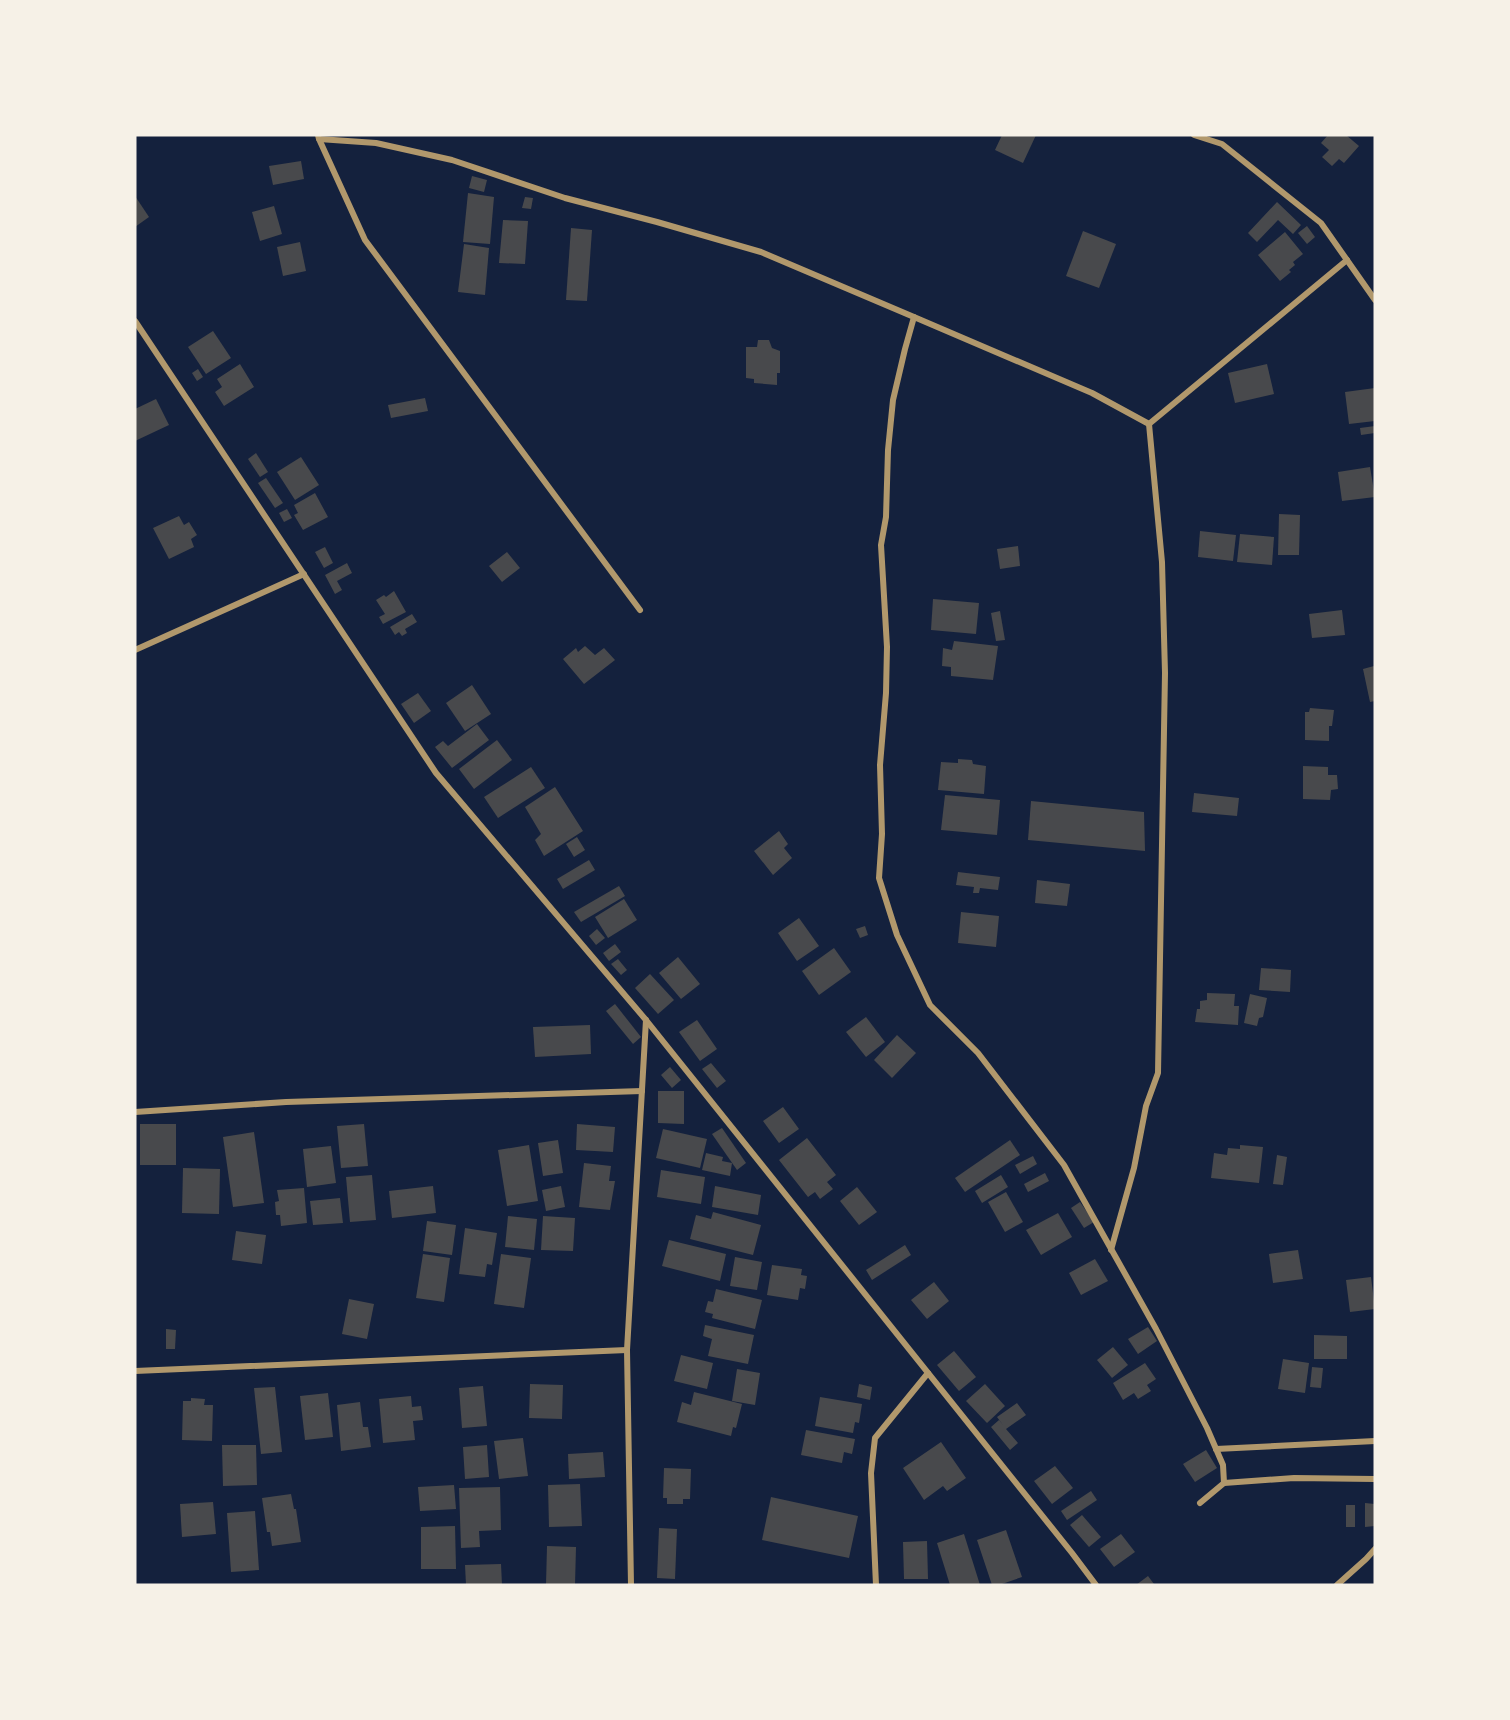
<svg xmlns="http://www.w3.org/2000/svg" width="1510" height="1720" font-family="'PT Sans Narrow',sans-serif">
<rect width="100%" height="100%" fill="#14213d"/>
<g fill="#48494c">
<polygon points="1002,135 1036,135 1023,163 995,150"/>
<polygon points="1328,135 1346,135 1359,146 1344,163 1339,159 1332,166 1322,157 1329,150 1321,143"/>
<polygon points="301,161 304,179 273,185 269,166"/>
<polygon points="472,176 487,180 484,192 469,188"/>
<polygon points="468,193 494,197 490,244 463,242"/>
<polygon points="135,196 149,217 135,227"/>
<polygon points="525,197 533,198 531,209 522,208"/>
<polygon points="1277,202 1301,225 1293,234 1278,220 1257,242 1248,233"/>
<polygon points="274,206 282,234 260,241 252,212"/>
<polygon points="503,220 528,221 525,264 499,263"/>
<polygon points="1307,226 1315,237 1307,244 1298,233"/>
<polygon points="571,228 592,230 587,301 566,300"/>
<polygon points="1083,231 1116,244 1099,288 1066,276"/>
<polygon points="1285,232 1303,254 1293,262 1295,265 1289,270 1291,272 1280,281 1258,255"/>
<polygon points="300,242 306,271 283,276 277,247"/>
<polygon points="464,244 489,248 485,295 458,292"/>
<polygon points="213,331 231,358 206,374 188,347"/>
<polygon points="758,340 769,340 772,348 780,351 780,373 777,373 777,385 754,383 754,379 746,378 746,347 757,347"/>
<polygon points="240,364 254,387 224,406 215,392 222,387 217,379"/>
<polygon points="1267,364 1274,394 1235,403 1228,373"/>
<polygon points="198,369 203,377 197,381 192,373"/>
<polygon points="1375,388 1375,421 1349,424 1345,392"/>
<polygon points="425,398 428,411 391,418 388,405"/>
<polygon points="156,399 169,425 135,441 135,409"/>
<polygon points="1375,426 1375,433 1361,435 1360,428"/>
<polygon points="256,453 268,472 260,477 248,459"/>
<polygon points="301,457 319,485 295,500 277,472"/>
<polygon points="1370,467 1375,497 1342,501 1338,472"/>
<polygon points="266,478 283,503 275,508 258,483"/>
<polygon points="315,493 328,517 303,530 294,515 298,513 294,505"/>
<polygon points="287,509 292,518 284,522 279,513"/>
<polygon points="1279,514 1300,515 1299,555 1278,555"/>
<polygon points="179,516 184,525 189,522 197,535 191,539 194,547 169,559 153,528"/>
<polygon points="1200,531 1236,535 1233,561 1198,557"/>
<polygon points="1240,534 1274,537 1272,565 1237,562"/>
<polygon points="1018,546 1020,566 1000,569 997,549"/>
<polygon points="325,547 333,563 324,568 315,552"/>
<polygon points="507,552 520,568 502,582 489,566"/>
<polygon points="347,563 352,573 337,581 342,590 335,594 325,575"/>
<polygon points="394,591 406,612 383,624 379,617 385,614 376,600 384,595 386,597"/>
<polygon points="933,599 979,603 976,634 931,630"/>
<polygon points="1342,610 1345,635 1312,638 1309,614"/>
<polygon points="1000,611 1005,640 996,641 991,613"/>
<polygon points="412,614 417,622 405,629 407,633 402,636 399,632 395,635 390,627"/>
<polygon points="954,641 998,646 993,680 951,676 951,667 942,666 943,648 952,650"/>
<polygon points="585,646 595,655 604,648 615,660 584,684 563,659 576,648 578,652"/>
<polygon points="1374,666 1375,701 1370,702 1363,669"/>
<polygon points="472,685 491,714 465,731 446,703"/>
<polygon points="418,693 431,711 414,723 401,704"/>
<polygon points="1310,708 1334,710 1332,726 1329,726 1329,741 1305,740 1305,712 1309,712"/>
<polygon points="477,724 489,740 452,768 435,747 443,741 448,746"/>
<polygon points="497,740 512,760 474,789 459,769"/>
<polygon points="958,759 972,760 973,764 986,766 984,794 938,790 941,762 958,763"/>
<polygon points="1303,766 1328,767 1328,775 1337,775 1338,789 1331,790 1330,800 1303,799"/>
<polygon points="531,767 545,788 498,818 484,797"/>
<polygon points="555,787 583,831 544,856 535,840 541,834 525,807"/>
<polygon points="1194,793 1239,798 1237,816 1192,812"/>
<polygon points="945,795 1000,800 997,835 941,830"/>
<polygon points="1031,801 1144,812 1145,851 1028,840"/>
<polygon points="779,831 788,844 784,848 792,858 773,875 754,851"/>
<polygon points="577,837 585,850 574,857 566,844"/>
<polygon points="589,860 595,870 563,889 557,879"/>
<polygon points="958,872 1000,877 998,890 980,888 979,893 973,893 974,887 956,885"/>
<polygon points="1037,880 1070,884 1067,906 1035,903"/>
<polygon points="619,886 625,896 581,922 574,912"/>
<polygon points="624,899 637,920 608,938 595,917"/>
<polygon points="961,912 999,916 996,947 958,943"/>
<polygon points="799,918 819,946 797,961 778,933"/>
<polygon points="865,926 868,935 860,938 856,929"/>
<polygon points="597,929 605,938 596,945 589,936"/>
<polygon points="615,944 621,952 609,961 603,953"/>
<polygon points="834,948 851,972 819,995 802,971"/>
<polygon points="678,957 700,984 681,999 659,973"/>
<polygon points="618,959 627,970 621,975 611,964"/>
<polygon points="1261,968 1291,970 1290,992 1259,990"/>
<polygon points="650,974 674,1000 658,1014 635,988"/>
<polygon points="1207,993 1235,994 1234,1006 1239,1006 1238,1025 1195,1022 1197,1009 1200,1009 1200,1001 1207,1000"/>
<polygon points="1250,994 1267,998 1263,1017 1259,1018 1257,1026 1244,1023"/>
<polygon points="615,1004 641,1037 633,1044 606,1011"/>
<polygon points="866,1017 885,1042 866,1057 846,1032"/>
<polygon points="697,1020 717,1049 700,1061 679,1032"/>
<polygon points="590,1025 591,1054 535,1057 533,1027"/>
<polygon points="897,1035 916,1053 892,1078 874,1060"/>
<polygon points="711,1063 726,1081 717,1088 702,1069"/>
<polygon points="670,1067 681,1080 672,1088 661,1075"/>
<polygon points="658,1091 684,1091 684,1124 658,1123"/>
<polygon points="783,1107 799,1129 779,1143 763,1121"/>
<rect x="140" y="1124" width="36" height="41"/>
<polygon points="364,1124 368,1166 341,1168 337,1126"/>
<polygon points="577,1124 615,1127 613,1152 576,1150"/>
<polygon points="722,1128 746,1163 737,1170 712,1134"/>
<polygon points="663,1129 707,1139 700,1168 656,1158"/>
<polygon points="254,1132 264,1203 233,1207 223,1137"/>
<polygon points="807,1138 836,1175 827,1182 833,1189 820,1199 815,1192 808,1197 779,1160"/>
<polygon points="558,1140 563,1173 543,1176 538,1143"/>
<polygon points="1010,1140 1020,1155 965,1192 955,1178"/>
<polygon points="529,1145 538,1201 507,1206 498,1150"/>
<polygon points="1240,1145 1263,1147 1259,1183 1211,1178 1214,1153 1227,1155 1228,1148 1240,1149"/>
<polygon points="331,1146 336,1183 307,1187 303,1149"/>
<polygon points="706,1153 723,1157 722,1161 732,1163 730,1176 702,1170"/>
<polygon points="1277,1155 1287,1157 1283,1185 1273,1184"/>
<polygon points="1033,1156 1037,1164 1020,1174 1015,1165"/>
<polygon points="584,1163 611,1166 609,1181 615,1181 610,1210 579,1207"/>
<polygon points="183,1168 220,1169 219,1214 182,1213"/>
<polygon points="661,1170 705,1177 701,1204 657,1197"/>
<polygon points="1045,1173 1049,1181 1028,1192 1024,1184"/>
<polygon points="372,1175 376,1220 350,1222 346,1177"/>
<polygon points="1001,1175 1008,1187 982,1203 975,1191"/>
<polygon points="433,1186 436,1213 392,1218 389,1191"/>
<polygon points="561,1186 565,1207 546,1211 542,1190"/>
<polygon points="715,1186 761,1195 758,1215 712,1207"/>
<polygon points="857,1187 877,1212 859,1225 840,1201"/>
<polygon points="304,1188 307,1223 281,1226 280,1215 276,1215 275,1202 279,1201 277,1190"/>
<polygon points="1006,1192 1023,1222 1005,1232 988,1202"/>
<polygon points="340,1198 343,1223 313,1225 310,1201"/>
<polygon points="1080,1202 1094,1222 1084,1228 1071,1208"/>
<polygon points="713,1212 761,1225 753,1255 690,1239 696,1215 711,1219"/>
<polygon points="1058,1213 1072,1237 1041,1255 1026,1230"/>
<polygon points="508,1216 537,1219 534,1250 505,1247"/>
<polygon points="543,1216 575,1218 573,1251 541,1250"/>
<polygon points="427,1221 456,1225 452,1255 423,1251"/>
<polygon points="465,1228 497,1233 492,1265 487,1264 485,1277 459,1274"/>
<polygon points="236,1231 266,1235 262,1264 232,1260"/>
<polygon points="669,1240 726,1254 720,1281 662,1266"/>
<polygon points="905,1245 911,1255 872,1280 866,1270"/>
<polygon points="1298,1250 1303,1279 1273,1283 1269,1254"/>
<polygon points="423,1254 450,1258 444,1302 416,1298"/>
<polygon points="501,1254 531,1258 524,1308 494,1304"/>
<polygon points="735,1257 762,1262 757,1290 730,1286"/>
<polygon points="1095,1259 1108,1281 1081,1295 1069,1273"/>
<polygon points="772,1265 802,1269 801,1275 807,1276 805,1289 800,1288 798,1300 767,1295"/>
<polygon points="1371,1277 1375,1309 1350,1312 1346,1280"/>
<polygon points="934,1282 949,1301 927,1319 911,1300"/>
<polygon points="716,1289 762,1300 755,1329 712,1318 713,1314 705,1312 708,1301 713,1302"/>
<polygon points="349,1299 374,1304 367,1339 342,1334"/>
<polygon points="705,1325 754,1335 748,1364 708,1356 712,1339 703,1336"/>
<polygon points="1148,1327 1157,1341 1138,1354 1128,1339"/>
<polygon points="166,1329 176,1330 175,1349 166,1349"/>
<polygon points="1314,1335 1347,1336 1347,1359 1314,1359"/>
<polygon points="1113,1347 1128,1365 1112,1378 1097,1360"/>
<polygon points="954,1351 976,1377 959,1391 937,1365"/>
<polygon points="681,1355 713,1363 707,1389 674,1381"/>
<polygon points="1283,1359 1309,1363 1305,1393 1278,1389"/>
<polygon points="1145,1363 1156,1379 1147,1385 1151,1391 1138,1399 1134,1393 1123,1400 1113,1383"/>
<polygon points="1312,1367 1323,1368 1321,1388 1310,1387"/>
<polygon points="737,1369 760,1373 755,1405 732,1401"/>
<polygon points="530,1384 563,1385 562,1419 529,1418"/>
<polygon points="859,1384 872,1387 870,1400 857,1397"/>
<polygon points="985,1384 1005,1406 987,1423 966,1401"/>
<polygon points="483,1386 487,1426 462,1428 459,1388"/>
<polygon points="275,1387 282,1452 261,1454 254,1388"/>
<polygon points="694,1392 742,1404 736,1428 733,1427 731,1436 677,1422 682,1402 691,1405"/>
<polygon points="328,1393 333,1437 305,1440 300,1396"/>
<polygon points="411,1396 412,1407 421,1406 423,1420 413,1421 415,1440 383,1443 379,1399"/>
<polygon points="820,1397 862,1404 859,1423 855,1422 853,1433 815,1426"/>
<polygon points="191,1398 205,1399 204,1405 213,1405 212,1441 182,1440 183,1401 191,1401"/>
<polygon points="360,1402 363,1427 368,1427 371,1447 341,1451 337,1405"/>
<polygon points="1017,1403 1026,1415 1006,1429 1018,1443 1010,1450 991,1427 999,1420 1003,1425 997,1417"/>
<polygon points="806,1430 855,1439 852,1454 844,1452 842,1463 801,1455"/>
<polygon points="523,1438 528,1476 499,1479 494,1441"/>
<polygon points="941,1442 966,1478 947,1491 943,1486 924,1500 903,1468"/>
<polygon points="222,1445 256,1445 257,1485 223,1486"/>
<polygon points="487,1445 489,1477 465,1479 463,1447"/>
<polygon points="1206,1450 1217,1468 1195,1482 1183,1464"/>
<polygon points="603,1452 605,1477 569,1479 568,1454"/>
<polygon points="1055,1466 1073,1488 1052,1504 1034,1481"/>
<polygon points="664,1468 691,1469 690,1499 683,1499 683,1504 667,1504 667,1498 663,1498"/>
<polygon points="580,1484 582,1526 549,1527 548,1485"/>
<polygon points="454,1485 456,1509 420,1511 418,1487"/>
<polygon points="500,1487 501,1530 479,1531 480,1547 461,1548 459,1488"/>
<polygon points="1091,1491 1097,1500 1067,1520 1061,1511"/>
<polygon points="291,1494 294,1509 296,1509 301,1542 272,1546 270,1532 267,1532 262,1498"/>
<polygon points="771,1497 858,1516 849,1558 762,1540"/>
<polygon points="213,1502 216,1534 182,1537 180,1504"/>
<polygon points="1365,1503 1375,1504 1375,1526 1365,1527"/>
<rect x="1346" y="1505" width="9" height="22"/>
<polygon points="255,1511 259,1570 231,1572 227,1513"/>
<polygon points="1082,1515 1101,1537 1089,1547 1070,1525"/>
<polygon points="455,1526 456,1569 421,1569 421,1527"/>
<polygon points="659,1528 677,1529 675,1579 657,1578"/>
<polygon points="1006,1530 1022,1577 999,1585 992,1585 977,1540"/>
<polygon points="964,1534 980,1585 950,1585 937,1543"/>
<polygon points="1121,1534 1135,1552 1114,1567 1100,1549"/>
<polygon points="927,1541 928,1579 904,1579 903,1542"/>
<polygon points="547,1546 576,1547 575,1585 546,1585"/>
<polygon points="501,1564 502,1585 466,1585 465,1565"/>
<polygon points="1148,1576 1154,1584 1152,1585 1136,1585"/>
</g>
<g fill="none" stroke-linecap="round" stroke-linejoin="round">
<g stroke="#b1986c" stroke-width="6">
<polyline points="318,135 319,139 376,143 452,160 565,198 657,222 761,252 914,317 905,349 893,400 888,450 886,517 881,545 887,647 886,693 880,765 882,834 879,878 897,935 930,1005 978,1053 1064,1165 1156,1329 1207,1428 1223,1465 1224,1483 1200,1503"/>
<polyline points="1194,135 1222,144 1321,223 1375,300"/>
<polyline points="319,139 365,240 640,610"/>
<polyline points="914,317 1092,393 1149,424"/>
<polyline points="135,321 436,773 646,1020 1072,1553 1096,1585"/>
<polyline points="1149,424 1347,260"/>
<polyline points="135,650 304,574"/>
<polyline points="135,1112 286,1102 642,1091"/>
<polyline points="1111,1250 1134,1168 1146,1106 1158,1073 1165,673 1162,562 1149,424"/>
<polyline points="135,1371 627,1350"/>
<polyline points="1216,1449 1375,1441"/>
<polyline points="1224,1483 1294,1478 1375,1479"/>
<polyline points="631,1585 627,1350 646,1020"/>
<polyline points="876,1585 871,1473 875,1438 928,1373"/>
<polyline points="1337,1585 1366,1559 1375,1549"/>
</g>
</g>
<rect width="1510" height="1720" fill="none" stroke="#f6f1e7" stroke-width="273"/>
</svg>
